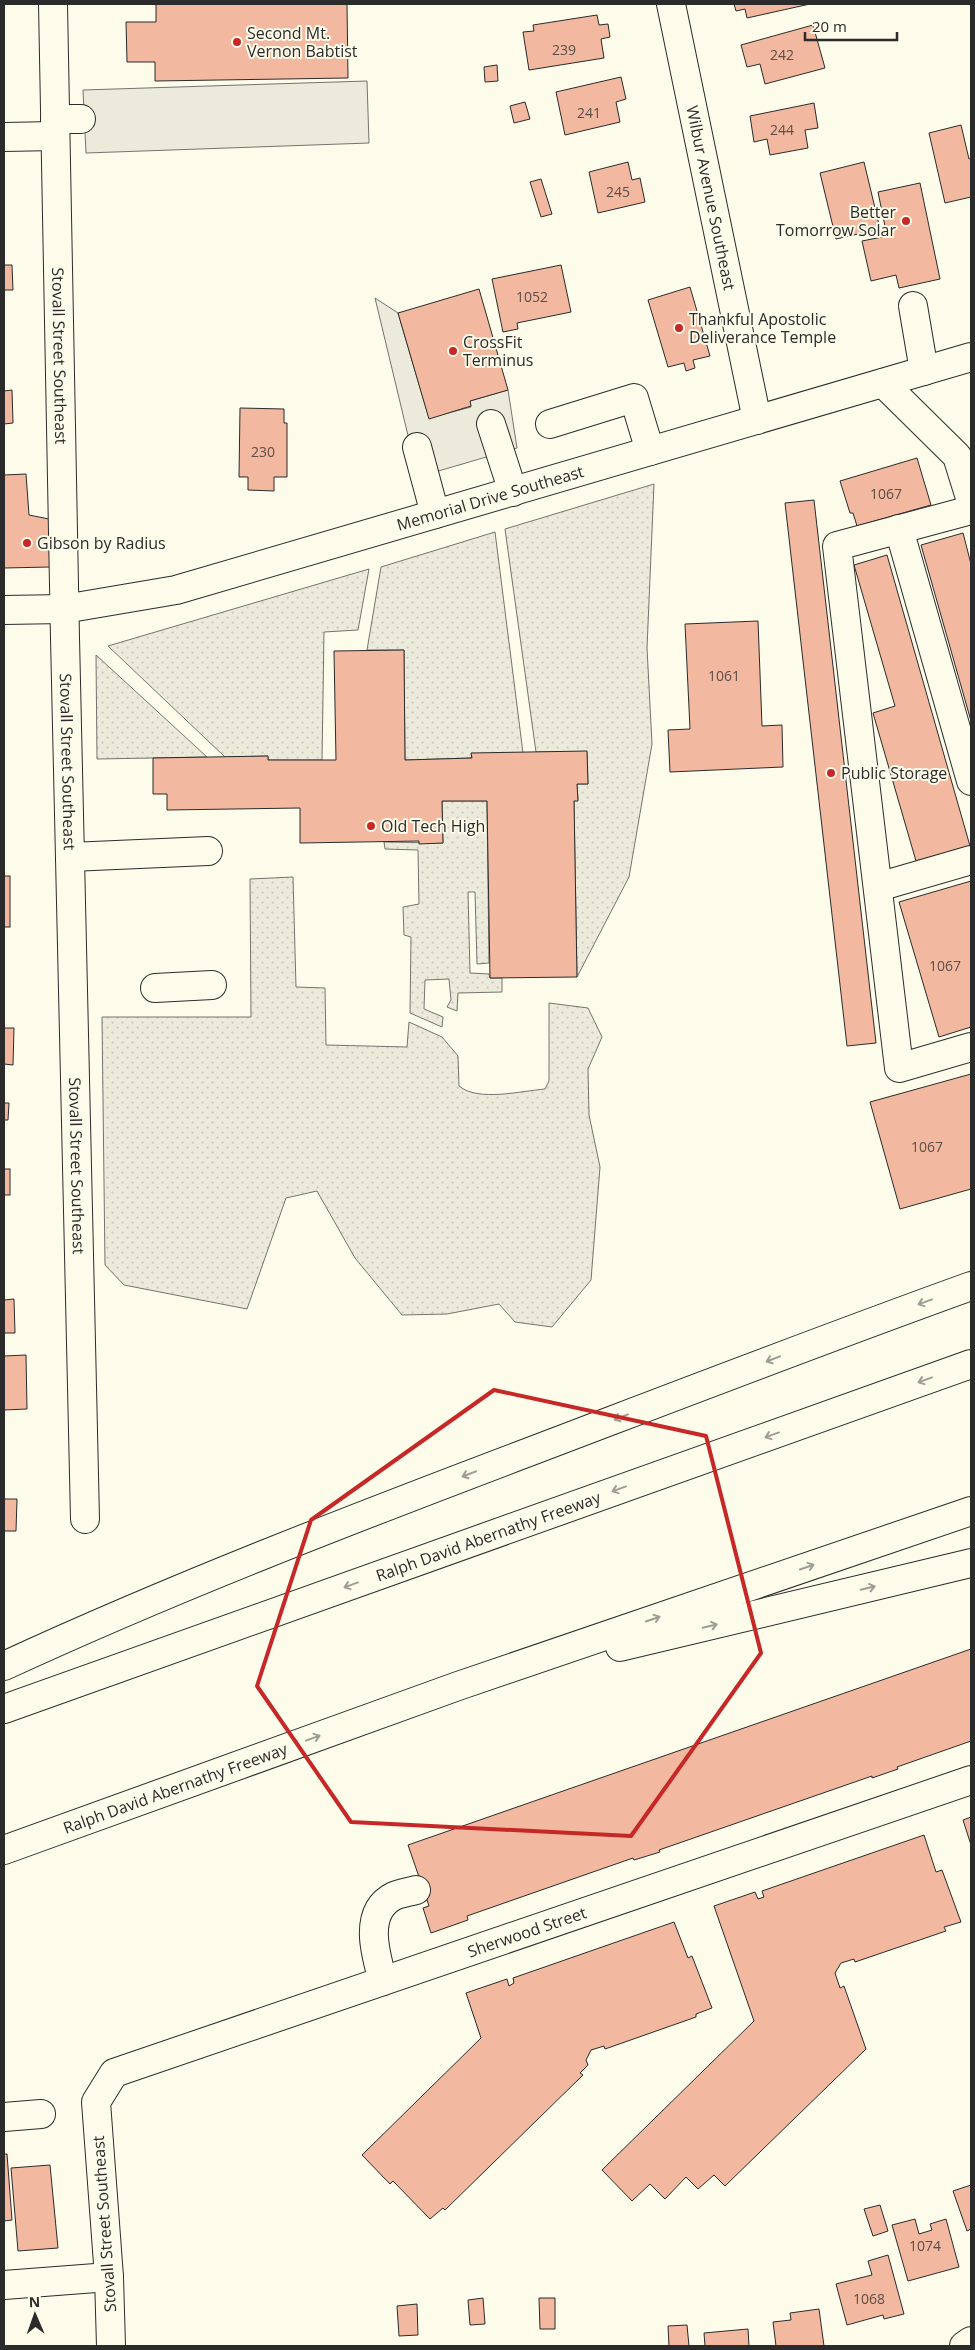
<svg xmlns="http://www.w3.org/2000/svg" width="975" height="2350" font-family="'Open Sans',sans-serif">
<defs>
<pattern id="grass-dots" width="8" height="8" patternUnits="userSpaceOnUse" patternTransform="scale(1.25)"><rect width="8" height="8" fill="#ecebdb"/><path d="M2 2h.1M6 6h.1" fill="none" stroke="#cbcabc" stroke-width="1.8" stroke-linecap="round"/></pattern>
</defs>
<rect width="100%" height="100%" fill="#fdfbea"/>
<g fill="url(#grass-dots)" stroke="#74746e">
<polygon points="654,484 647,648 652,744 629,877 577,977 574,801 578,800 577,784 588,784 587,752 536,752 505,529"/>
<polygon points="495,532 523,753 471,754 472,758 405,760 404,650 367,650 381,567"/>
<polygon points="369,569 358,630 324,632 322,760 268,760 268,756 225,757 108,646"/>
<polygon points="96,655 207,757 97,759"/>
<polygon points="442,801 487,801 489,963 477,964 475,892 468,892 470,973 489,974 490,978 502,978 502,992 458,993 457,1011 447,1007 451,1000 449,979 425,980 424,1009 443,1017 442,1027 410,1013 411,937 404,935 403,907 419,904 418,850 385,849 384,842 443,843"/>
<path d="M293 877 296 987 325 988 326 1045 407 1047 409 1022 442 1037 458 1056 459 1086C478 1102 521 1091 545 1089L549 1081V1003L588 1008 602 1037 588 1069 589 1115 600 1167 591 1280 552 1327 515 1322 499 1304 447 1314 402 1315 355 1258 317 1191 286 1198 247 1309 124 1285 105 1265 102 1017H251L250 879Z"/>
</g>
<g fill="#eceadb" stroke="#74746e">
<polygon points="367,81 369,143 86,153 83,90"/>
<polygon points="375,298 398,313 429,418 471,407 470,401 508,390 517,448 418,477"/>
</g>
<g fill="#f2b8a0" stroke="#2b2b2b">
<polygon points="156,4 347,4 348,78 155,81 155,62 127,62 126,22 156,22"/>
<polygon points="734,4 810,4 747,18 745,9 736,11"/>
<polygon points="597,15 599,25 608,24 610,37 601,39 604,58 529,70 523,32 534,31 533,25"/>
<polygon points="813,25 825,68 765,84 760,64 747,67 741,45"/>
<polygon points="497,65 498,81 485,82 484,67"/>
<polygon points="621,77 626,99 616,102 620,122 565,135 556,92"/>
<polygon points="525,102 530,119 514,123 510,106"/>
<polygon points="814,103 818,128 805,130 808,148 770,155 767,139 754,142 750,116"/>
<polygon points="961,125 969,159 971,158 971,197 945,203 929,133"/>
<polygon points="628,162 632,180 640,178 645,202 598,213 589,172"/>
<polygon points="864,162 880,229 836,239 820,173"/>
<polygon points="541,179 552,214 541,217 530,182"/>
<polygon points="920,183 940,279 899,288 896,275 871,281 862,241 887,236 878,192"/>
<polygon points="4,265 12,265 13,290 4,290"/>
<polygon points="561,265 571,312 517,323 518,329 503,332 492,279"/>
<polygon points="690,287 710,356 693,360 695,368 686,371 684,363 668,367 648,300"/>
<polygon points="479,289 508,390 470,401 471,406 429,419 398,313"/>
<polygon points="12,390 13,423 4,424 4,391"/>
<polygon points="240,408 284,409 284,423 287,423 287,477 274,477 274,491 248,490 248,477 239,477"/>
<polygon points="917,458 931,505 857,526 853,513 850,513 840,481"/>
<polygon points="26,474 29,515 49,519 50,567 4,568 4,475"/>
<polygon points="814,500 876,1043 847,1046 785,503"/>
<polygon points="963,533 971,564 971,721 921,545"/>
<polygon points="887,555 970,846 916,861 873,713 895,706 854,565"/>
<polygon points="758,621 762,726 782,725 783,767 670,772 668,730 690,729 685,624"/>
<polygon points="404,650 405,760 472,758 471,753 587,751 588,784 577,784 578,801 574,801 577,977 490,978 487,801 442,801 443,843 419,844 419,841 300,843 300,808 167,810 167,794 153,794 153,758 268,756 268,760 336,760 334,651"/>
<rect x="4" y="876" width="6" height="51"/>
<polygon points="971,881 971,1027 939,1037 899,902"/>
<polygon points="4,1028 14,1028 13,1065 4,1064"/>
<polygon points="971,1074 971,1189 900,1209 870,1102"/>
<polygon points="4,1103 9,1103 8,1120 4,1120"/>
<rect x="4" y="1169" width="6" height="26"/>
<polygon points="14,1299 15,1333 4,1333 4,1300"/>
<polygon points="26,1355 27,1409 4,1410 4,1356"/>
<polygon points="4,1499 17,1499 16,1531 4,1531 4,1536"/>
<polygon points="971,1649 971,1741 897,1767 898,1769 872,1778 872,1776 659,1850 660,1852 634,1860 633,1858 467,1916 468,1920 431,1933 423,1908 429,1906 408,1845"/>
<polygon points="971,1817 971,1845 963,1820"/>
<polygon points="924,1835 936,1872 942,1870 961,1922 944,1927 946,1931 855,1962 854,1959 841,1963 835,1973 840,1988 844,1986 866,2049 725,2186 714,2175 698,2189 686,2177 665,2199 650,2184 632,2201 602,2170 754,2021 714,1906 755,1892 758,1899 764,1897 762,1891"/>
<polygon points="674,1922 688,1958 692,1956 712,2008 696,2014 696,2017 605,2049 604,2046 591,2050 586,2060 588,2065 580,2073 583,2075 445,2210 443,2208 430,2219 393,2181 390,2184 362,2155 481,2038 466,1993 507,1979 509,1986 514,1983 513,1978"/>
<polygon points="4,2154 7,2154 12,2220 4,2221"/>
<polygon points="50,2165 58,2248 18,2251 11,2168"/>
<polygon points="971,2185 971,2229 967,2231 953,2191"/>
<polygon points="880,2205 888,2231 873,2236 864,2209"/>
<polygon points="915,2219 919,2234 932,2230 930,2224 946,2219 959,2267 908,2281 892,2225"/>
<polygon points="888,2255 904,2314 884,2319 883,2315 847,2325 836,2284 872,2275 868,2261"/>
<polygon points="483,2298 485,2324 470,2325 468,2300"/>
<polygon points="539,2298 555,2298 555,2329 540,2329"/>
<polygon points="417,2304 418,2335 399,2336 397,2306"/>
<polygon points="819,2309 824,2346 776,2346 773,2322 791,2320 790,2313"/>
<polygon points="687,2325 689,2346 669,2346 668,2326"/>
<polygon points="748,2329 749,2346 705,2346 704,2333"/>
</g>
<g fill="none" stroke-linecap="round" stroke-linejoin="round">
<defs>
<g id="minor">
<path id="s1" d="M53 4 65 638 85 1519"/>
<path id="s2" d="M671 4 757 420"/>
<polyline points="55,119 81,119"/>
<polyline points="4,137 55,136"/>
<polyline points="913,306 924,371"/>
<polyline points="883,383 957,456 971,501"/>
<polyline points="491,424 513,492"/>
<polyline points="550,424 634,398 650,451"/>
<polyline points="417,447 435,514"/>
<polyline points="971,510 837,546 899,1068 971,1047"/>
<polyline points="899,529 971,781"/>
<polyline points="70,857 208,851"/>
<polyline points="878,887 971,860"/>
<polyline points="155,988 212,985"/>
<path d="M383 1981C376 1956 362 1912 394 1896 401 1893 409 1892 416 1890"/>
<polyline points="4,2117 41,2114"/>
<polyline points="4,2285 109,2277"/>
<path id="s3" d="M111 2346 109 2277 96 2102 114 2073 971 1780"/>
<polyline points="964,2346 971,2341"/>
</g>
<g id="major">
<path id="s4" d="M4 610 64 609 176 590 971 357"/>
</g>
<g id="highway">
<polyline points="620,1647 971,1563"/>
<path d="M4 1666C173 1588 347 1521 521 1455 671 1398 821 1340 971 1286"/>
<path id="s5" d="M4 1709 971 1364"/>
<path id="s6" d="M4 1850 458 1686 971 1511"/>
</g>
</defs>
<use href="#minor" stroke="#2b2b2b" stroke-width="30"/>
<use href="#major" stroke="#2b2b2b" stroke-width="30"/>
<use href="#highway" stroke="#2b2b2b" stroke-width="30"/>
<use href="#minor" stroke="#fdfbea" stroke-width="28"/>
<use href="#major" stroke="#fdfbea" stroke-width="28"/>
<use href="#highway" stroke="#fdfbea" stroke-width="28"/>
</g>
<defs><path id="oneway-shaft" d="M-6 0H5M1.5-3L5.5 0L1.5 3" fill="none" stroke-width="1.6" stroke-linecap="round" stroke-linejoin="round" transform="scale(1.25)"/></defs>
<g stroke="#9e9d94">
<use href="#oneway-shaft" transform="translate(925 1302) rotate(160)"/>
<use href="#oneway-shaft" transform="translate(773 1359) rotate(159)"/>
<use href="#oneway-shaft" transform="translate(925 1380) rotate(160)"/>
<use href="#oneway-shaft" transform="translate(621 1417) rotate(159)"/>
<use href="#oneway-shaft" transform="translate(772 1435) rotate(160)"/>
<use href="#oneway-shaft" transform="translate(469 1474) rotate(159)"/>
<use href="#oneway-shaft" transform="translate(619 1489) rotate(160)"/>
<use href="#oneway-shaft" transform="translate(807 1567) rotate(-19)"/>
<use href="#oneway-shaft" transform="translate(351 1585) rotate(160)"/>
<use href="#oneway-shaft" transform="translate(868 1588) rotate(-13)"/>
<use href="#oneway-shaft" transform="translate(653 1619) rotate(-19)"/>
<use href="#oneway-shaft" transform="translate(710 1626) rotate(-13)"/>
<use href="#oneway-shaft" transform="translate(313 1738) rotate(-20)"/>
</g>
<path fill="none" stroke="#c62828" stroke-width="4" stroke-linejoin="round" d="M494 1390 706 1436 761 1653 631 1836 351 1822 257 1686 311 1520Z"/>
<g fill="#c62828" stroke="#fdfbea" stroke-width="2">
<circle cx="237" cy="42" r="5"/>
<circle cx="906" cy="221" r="5"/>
<circle cx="679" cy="328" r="5"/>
<circle cx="453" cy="351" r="5"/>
<circle cx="27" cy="543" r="5"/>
<circle cx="831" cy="773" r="5"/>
<circle cx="371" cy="826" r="5"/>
</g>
<g text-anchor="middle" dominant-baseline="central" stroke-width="4" stroke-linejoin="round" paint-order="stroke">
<g font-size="14" fill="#5d4e48">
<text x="564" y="49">239</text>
<text x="782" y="54">242</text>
<text x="589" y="112">241</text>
<text x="782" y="129">244</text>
<text x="618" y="191">245</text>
<text x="532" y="296">1052</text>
<text x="263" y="451">230</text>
<text x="886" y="493">1067</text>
<text x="724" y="675">1061</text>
<text x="945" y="965">1067</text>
<text x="927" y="1146">1067</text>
<text x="925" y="2245">1074</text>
<text x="869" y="2298">1068</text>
</g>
<g font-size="16" fill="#2b2b2b" stroke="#fdfbea" text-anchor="start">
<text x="247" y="33">Second Mt.<tspan x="247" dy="18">Vernon Babtist</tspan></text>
<text x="896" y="212" text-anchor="end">Better<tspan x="896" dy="18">Tomorrow Solar</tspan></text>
<text x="689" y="319">Thankful Apostolic<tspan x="689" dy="18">Deliverance Temple</tspan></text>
<text x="463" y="342">CrossFit<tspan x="463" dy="18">Terminus</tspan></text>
<text x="37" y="543">Gibson by Radius</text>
<text x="841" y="773">Public Storage</text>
<text x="381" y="826">Old Tech High</text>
</g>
<g font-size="16" fill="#2b2b2b" stroke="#fdfbea">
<text stroke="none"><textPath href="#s2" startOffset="198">Wilbur Avenue Southeast</textPath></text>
<text stroke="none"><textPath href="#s1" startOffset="352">Stovall Street Southeast</textPath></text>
<text stroke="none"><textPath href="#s4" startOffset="501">Memorial Drive Southeast</textPath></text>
<text stroke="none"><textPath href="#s1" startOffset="758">Stovall Street Southeast</textPath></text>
<text stroke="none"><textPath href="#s1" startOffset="1162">Stovall Street Southeast</textPath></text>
<text stroke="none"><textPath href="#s5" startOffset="514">Ralph David Abernathy Freeway</textPath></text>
<text stroke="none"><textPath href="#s6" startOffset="182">Ralph David Abernathy Freeway</textPath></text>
<text stroke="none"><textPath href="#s3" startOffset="715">Sherwood Street</textPath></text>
<text transform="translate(104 2224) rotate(-94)">Stovall Street Southeast</text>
</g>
</g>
<rect width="975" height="2350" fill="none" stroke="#2b2b2b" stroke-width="10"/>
<g transform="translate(35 2315) rotate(358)" stroke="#fdfbea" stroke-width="4" paint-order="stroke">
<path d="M0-4L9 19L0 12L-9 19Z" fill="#2b2b2b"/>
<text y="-8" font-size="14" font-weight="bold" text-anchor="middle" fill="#2b2b2b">N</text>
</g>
<path d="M805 32v8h92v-8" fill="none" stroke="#2b2b2b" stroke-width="2.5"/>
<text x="812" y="32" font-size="15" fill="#2b2b2b" stroke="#fdfbea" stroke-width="4" paint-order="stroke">20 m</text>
</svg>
